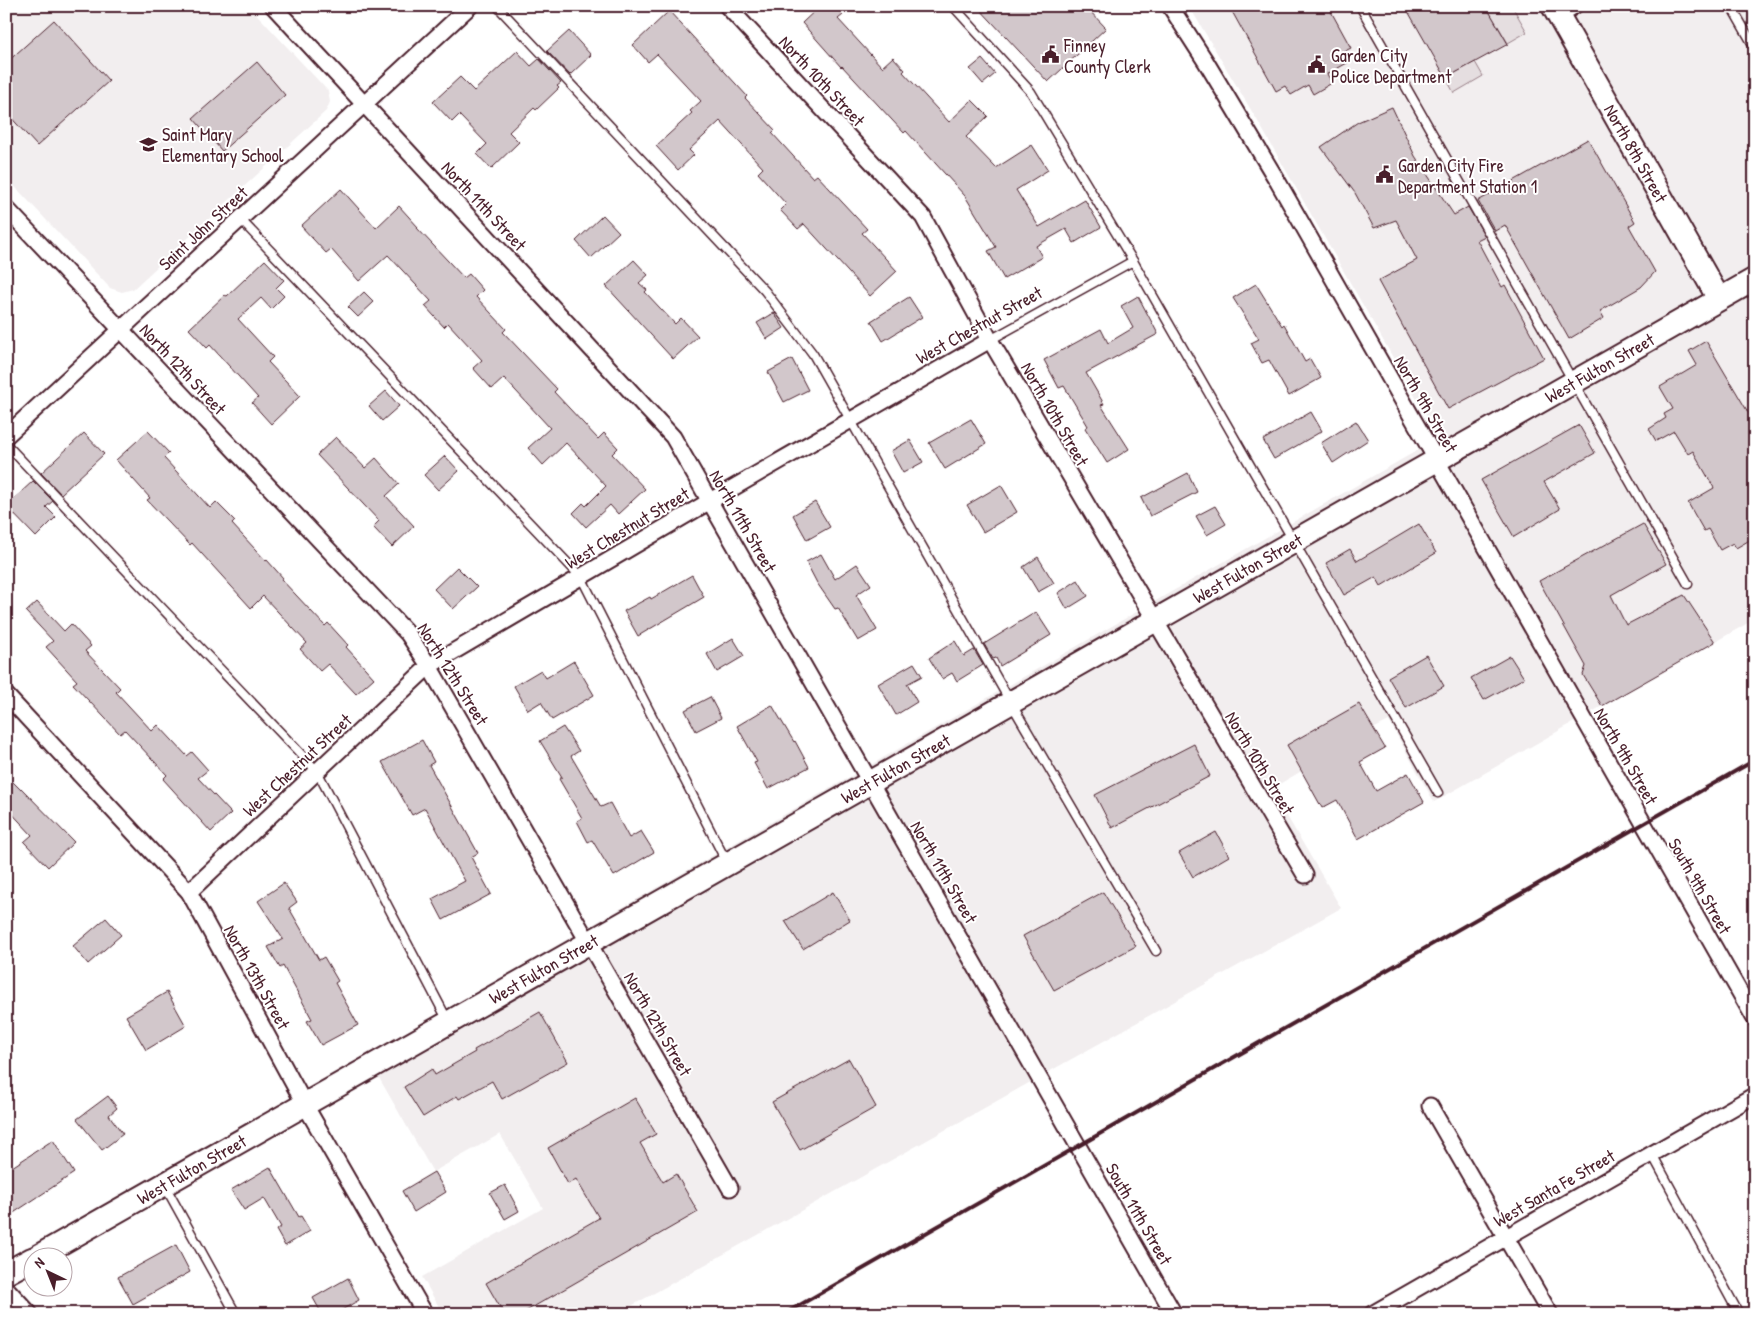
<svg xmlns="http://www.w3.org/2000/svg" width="1761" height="1320" font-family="'Patrick Hand',sans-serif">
<rect width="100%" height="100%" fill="#fff"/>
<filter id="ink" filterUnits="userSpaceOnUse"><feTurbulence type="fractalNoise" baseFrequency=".02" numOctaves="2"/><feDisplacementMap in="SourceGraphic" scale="10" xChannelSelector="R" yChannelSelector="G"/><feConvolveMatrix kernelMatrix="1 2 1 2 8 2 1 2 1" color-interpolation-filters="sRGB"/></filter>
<g filter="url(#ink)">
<g fill="#f2eeef">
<polygon points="6,6 249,6 328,91 330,102 326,111 133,289 122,292 110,288 6,177"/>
<polygon points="1189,6 1755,6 1755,619 1434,802 1389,721 1373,729 1271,789 1341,908 617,1314 443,1314 422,1277 543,1208 500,1134 433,1172 366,1055 1439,438 1260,125"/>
</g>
<g fill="#e5dee0" stroke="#987e86">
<polygon points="1486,6 1512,6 1527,32 1508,43"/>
<polygon points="1475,62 1483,76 1454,93 1446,78"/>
</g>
<g fill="#d2c7cb" stroke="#4a1f2b">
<polygon points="820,6 835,6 843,15 838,19 882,67 893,57 905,70 903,72 949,122 972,100 988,116 966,137 996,168 1032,145 1048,170 1016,190 1039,227 1085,200 1101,227 1074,243 1066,229 1036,246 1042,257 1004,279 988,251 996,247 965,196 906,131 904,133 842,66 841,67 802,23"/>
<polygon points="977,6 1085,6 1106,28 1048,82"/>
<polygon points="1229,6 1328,6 1351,48 1343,52 1349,62 1327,74 1332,83 1313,94 1308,85 1291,95 1285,86 1276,91"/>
<polygon points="1405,6 1486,6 1508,44 1446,78"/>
<polygon points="669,11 747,96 745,98 775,130 772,133 813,178 817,175 867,229 862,233 897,271 870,296 804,224 798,229 780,210 786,204 758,173 763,168 720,121 689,150 694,155 678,170 656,146 692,113 690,111 701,101 657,54 648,62 633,45"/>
<polygon points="54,20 109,81 37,146 6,112 6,63"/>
<polygon points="569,31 591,55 570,75 547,51"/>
<polygon points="517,51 531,66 539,59 561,83 557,86 559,88 536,110 534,108 509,132 519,142 491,169 477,154 487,144 459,115 452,122 433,102 460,77 474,91"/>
<polygon points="982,59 995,74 983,84 970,69"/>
<polygon points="257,62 285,95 222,151 193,118"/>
<polygon points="1392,107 1415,156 1454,215 1468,207 1485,236 1477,240 1502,287 1505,285 1544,358 1448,409 1378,281 1417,260 1396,220 1374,228 1355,193 1321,147 1358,122"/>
<polygon points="1588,139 1635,222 1629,226 1655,272 1641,287 1600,311 1604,318 1569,339 1505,225 1495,231 1478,201"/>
<polygon points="341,189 376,228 399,206 418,227 417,228 464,278 469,274 483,290 476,297 506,329 503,332 557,389 554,392 598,439 604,433 618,448 612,454 645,489 618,514 610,505 586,527 573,513 583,503 586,506 606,486 566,443 543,465 528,448 550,428 504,378 492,389 473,368 482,360 448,323 444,327 425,306 431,301 388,255 359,281 331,249 326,253 301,226"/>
<polygon points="603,215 619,232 591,258 576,241"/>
<polygon points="265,260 284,280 276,288 284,296 271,309 261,298 238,319 273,357 268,362 300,396 271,424 252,403 258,398 210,345 207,348 189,329 225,295 227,296"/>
<polygon points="634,260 648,275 639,283 647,290 645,292 675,324 681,318 698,336 673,359 606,286"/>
<polygon points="1256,284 1282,326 1284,324 1305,362 1310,359 1321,378 1289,396 1269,360 1262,363 1251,343 1259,339 1233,298"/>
<polygon points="364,292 374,302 358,317 348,307"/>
<polygon points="1138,296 1158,334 1086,373 1104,404 1101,405 1129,449 1107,463 1085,428 1088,426 1064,386 1059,388 1044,360 1101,329 1108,343 1133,328 1121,306"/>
<polygon points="909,297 922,317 883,341 871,321"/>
<polygon points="774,313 784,328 767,339 757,323"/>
<polygon points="1706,341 1755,424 1755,537 1736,548 1733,543 1720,550 1708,529 1704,531 1688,503 1714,488 1693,451 1688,454 1674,431 1656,441 1649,429 1666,418 1664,414 1673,409 1660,387 1697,365 1689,351"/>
<polygon points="792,359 808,390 784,402 768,372"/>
<polygon points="386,391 399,406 382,421 369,406"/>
<polygon points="1311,412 1322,431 1274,459 1263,440"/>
<polygon points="971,419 986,444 945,469 929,443"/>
<polygon points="1356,421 1368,440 1333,463 1321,443"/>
<polygon points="1579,425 1595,453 1544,482 1560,509 1514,537 1481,480"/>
<polygon points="148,431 169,453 164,458 210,508 216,502 235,521 232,524 266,561 267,560 283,578 281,579 325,626 328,623 348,645 346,647 374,678 356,694 328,664 320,671 300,649 307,643 263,596 251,608 192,543 190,545 147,500 150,498 116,460"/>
<polygon points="84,433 104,454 61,494 41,473"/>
<polygon points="336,437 365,468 376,458 399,484 386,496 414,526 392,547 373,527 379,521 317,455"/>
<polygon points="910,440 923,462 903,473 891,451"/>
<polygon points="445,456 459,471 438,490 424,475"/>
<polygon points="1188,473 1197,492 1150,516 1141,498"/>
<polygon points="33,481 53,501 46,507 56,517 36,537 6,506"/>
<polygon points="1001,485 1017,512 983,532 967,505"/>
<polygon points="815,502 830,527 807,540 793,515"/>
<polygon points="1215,506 1226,524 1207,535 1196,516"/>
<polygon points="1419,524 1436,553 1381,586 1376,577 1344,595 1326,563 1350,549 1357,561"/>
<polygon points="1643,524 1666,564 1611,595 1626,625 1684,595 1715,642 1602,706 1583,675 1586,666 1539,581"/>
<polygon points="821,554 835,579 857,564 871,585 856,595 877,630 858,641 838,608 835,609 817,583 806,562"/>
<polygon points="1038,557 1054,583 1038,592 1023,567"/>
<polygon points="457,567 477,587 453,609 434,589"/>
<polygon points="692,575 704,597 638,636 624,611 650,597 651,599"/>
<polygon points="1078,580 1088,596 1067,609 1058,593"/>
<polygon points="37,602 64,631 71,624 91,646 85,651 120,688 116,692 152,731 158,725 187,756 192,752 208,770 198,778 231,813 211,832 163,779 167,775 125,730 120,734 73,684 77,681 46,647 53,641 26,612"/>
<polygon points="1036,612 1051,635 1000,666 996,658 993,659 984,644"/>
<polygon points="733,638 744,656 717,672 707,654"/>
<polygon points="955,641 964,656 974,650 983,665 957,681 952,673 942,679 929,658"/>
<polygon points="1426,655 1444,686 1406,708 1388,677"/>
<polygon points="1510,656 1524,678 1484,700 1471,678"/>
<polygon points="574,661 594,695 552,720 541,702 528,710 514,686 541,670 546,678"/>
<polygon points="914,663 922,676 907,684 917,702 896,715 878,684"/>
<polygon points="710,697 721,718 696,731 685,710"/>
<polygon points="1359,704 1385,748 1360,762 1376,791 1408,773 1424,802 1358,839 1337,800 1322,808 1287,745"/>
<polygon points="772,705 794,742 795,741 809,767 768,789 754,763 757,762 737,726"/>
<polygon points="563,727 579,751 571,756 601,807 610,803 629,838 641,831 654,852 614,876 592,840 588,842 577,821 582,818 559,779 562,777 540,741"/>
<polygon points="422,740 434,762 429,765 478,853 471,857 491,894 443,920 432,899 465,881 425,808 412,815 382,762"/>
<polygon points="1194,744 1210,776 1112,828 1095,795"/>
<polygon points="6,775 20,789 21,788 74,842 48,867 24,842 32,835 6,807"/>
<polygon points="1216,832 1229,856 1193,877 1179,853"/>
<polygon points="284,883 297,902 289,908 319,960 324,957 338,981 335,983 358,1025 321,1045 307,1021 312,1019 283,966 280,968 268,947 283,939 258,901"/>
<polygon points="833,892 850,920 803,949 785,921"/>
<polygon points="1103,892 1136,946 1054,990 1023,936"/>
<polygon points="106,918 121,935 88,964 73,946"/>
<polygon points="167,992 186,1026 146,1050 126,1016"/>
<polygon points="540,1012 568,1062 502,1099 492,1081 459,1099 457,1096 423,1117 404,1087 432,1069 435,1075 475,1052 474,1050"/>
<polygon points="849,1059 876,1107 800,1150 772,1102"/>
<polygon points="108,1096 117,1108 109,1115 123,1134 102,1150 77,1119"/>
<polygon points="635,1098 656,1134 640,1143 663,1182 676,1174 698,1212 521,1314 504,1314 486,1283 599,1218 576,1179 568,1184 548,1148"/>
<polygon points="53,1140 74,1173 6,1218 6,1171"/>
<polygon points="270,1167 299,1217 301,1216 310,1231 285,1246 276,1230 281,1227 264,1198 244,1210 231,1190"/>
<polygon points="434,1172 446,1192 414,1212 402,1191"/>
<polygon points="505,1185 519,1211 505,1219 490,1193"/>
<polygon points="176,1245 190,1272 133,1304 118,1277"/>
<polygon points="348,1278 359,1300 335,1314 322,1314 313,1298"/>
</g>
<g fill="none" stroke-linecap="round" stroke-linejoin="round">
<defs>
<g id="lane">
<polyline points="497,6 765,291 813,354 1011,703 1156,951"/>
<polyline points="953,6 1031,92 1133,261 1438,793"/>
<path d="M1360 6C1470 199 1580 391 1688 584"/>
<polyline points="1731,6 1755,48"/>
<polyline points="240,219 581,577 726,861"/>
<polyline points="990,340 1133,261"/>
<polyline points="6,444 317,771 448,1021"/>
<polyline points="1652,1154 1739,1314"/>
<polyline points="165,1186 236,1314"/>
</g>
<g id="street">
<polyline points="273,6 673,437 1174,1314"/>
<polyline points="727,6 923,217 990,340 1305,875"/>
<polyline points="1170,6 1206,62 1278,182 1755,1019"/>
<polyline points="1558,16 1574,6"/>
<polyline points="6,208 408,634 429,666 730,1188"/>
<polyline points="6,436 470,6"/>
<polyline points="6,695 189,892 305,1105 425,1314"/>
<polyline points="189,892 429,666 710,501 990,340"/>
<polyline points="1430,1106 1550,1314"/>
<polyline points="6,1288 30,1314"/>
<polyline points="1372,1314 1755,1095"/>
</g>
<g id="secondary">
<path id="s1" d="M1553 6 1719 299"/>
<path id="s2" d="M35 1258 1755 279"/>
<polyline points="6,1273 32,1259"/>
</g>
</defs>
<use href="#lane" stroke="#4a1f2b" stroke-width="11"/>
<use href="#street" stroke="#4a1f2b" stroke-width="19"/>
<use href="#secondary" stroke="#4a1f2b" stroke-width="26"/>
<use href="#lane" stroke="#fff" stroke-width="8"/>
<use href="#street" stroke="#fff" stroke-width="15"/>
<use href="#secondary" stroke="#fff" stroke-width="22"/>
<polyline stroke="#4a1f2b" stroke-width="4" points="784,1314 1755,760"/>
</g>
</g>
<defs>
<symbol id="civic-bare" viewBox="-9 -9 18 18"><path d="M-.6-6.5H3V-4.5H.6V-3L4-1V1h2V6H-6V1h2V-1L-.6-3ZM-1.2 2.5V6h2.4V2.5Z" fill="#4a1f2b" stroke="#fff" stroke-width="2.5" paint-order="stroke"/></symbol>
<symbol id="school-bare" viewBox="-9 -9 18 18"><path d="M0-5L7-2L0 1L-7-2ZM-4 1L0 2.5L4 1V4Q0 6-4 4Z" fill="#4a1f2b" stroke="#fff" stroke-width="2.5" paint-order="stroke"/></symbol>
</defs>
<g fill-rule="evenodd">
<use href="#civic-bare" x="1038" y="42" width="25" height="25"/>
<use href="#civic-bare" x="1304" y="52" width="25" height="25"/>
<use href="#school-bare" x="136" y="132" width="25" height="25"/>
<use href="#civic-bare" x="1372" y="162" width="25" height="25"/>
</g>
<g text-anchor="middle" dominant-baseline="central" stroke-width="4" stroke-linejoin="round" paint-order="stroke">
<g font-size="18" fill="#4a1f2b" stroke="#fff" text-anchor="start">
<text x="1064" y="45">Finney<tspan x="1064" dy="21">County Clerk</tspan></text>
<text x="1331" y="55">Garden City<tspan x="1331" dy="21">Police Department</tspan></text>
<text x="162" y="134">Saint Mary<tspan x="162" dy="21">Elementary School</tspan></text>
<text x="1398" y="165">Garden City Fire<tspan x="1398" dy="21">Department Station 1</tspan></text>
</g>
<g font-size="18" fill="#4a1f2b" stroke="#fff">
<text transform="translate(822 81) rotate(47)">North 10th Street</text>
<text stroke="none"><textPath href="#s1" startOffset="169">North 8th Street</textPath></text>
<text transform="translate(484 206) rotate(47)">North 11th Street</text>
<text transform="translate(203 228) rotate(-43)">Saint John Street</text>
<text transform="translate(979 325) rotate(-29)">West Chestnut Street</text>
<text stroke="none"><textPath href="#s2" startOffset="1800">West Fulton Street</textPath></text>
<text transform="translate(183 369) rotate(47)">North 12th Street</text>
<text transform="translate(1426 404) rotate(60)">North 9th Street</text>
<text transform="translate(1055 414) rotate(60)">North 10th Street</text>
<text transform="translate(743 521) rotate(60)">North 11th Street</text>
<text transform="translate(627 528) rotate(-31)">West Chestnut Street</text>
<text stroke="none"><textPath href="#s2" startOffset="1395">West Fulton Street</textPath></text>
<text transform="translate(453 674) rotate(58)">North 12th Street</text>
<text transform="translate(1626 756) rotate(60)">North 9th Street</text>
<text transform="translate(1260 763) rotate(59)">North 10th Street</text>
<text transform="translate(297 765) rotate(-43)">West Chestnut Street</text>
<text stroke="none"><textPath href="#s2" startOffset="990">West Fulton Street</textPath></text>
<text transform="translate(944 872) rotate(60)">North 11th Street</text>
<text transform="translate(1700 886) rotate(60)">South 9th Street</text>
<text stroke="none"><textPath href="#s2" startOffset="585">West Fulton Street</textPath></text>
<text transform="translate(257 977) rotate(61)">North 13th Street</text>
<text transform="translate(658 1024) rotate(60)">North 12th Street</text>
<text stroke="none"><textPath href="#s2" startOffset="180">West Fulton Street</textPath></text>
<text transform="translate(1554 1188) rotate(-30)">West Santa Fe Street</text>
<text transform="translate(1139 1214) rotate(60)">South 11th Street</text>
</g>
</g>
<rect width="1761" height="1320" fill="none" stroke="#fff" stroke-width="25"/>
<rect x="12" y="12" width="1736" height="1295" fill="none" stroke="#4a1f2b" stroke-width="2" filter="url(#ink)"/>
<g transform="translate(48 1272) rotate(317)"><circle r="24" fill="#ffffff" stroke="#b7a5aa"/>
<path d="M0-4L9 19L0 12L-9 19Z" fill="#4a1f2b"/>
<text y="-8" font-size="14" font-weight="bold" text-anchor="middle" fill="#4a1f2b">N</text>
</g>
</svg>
